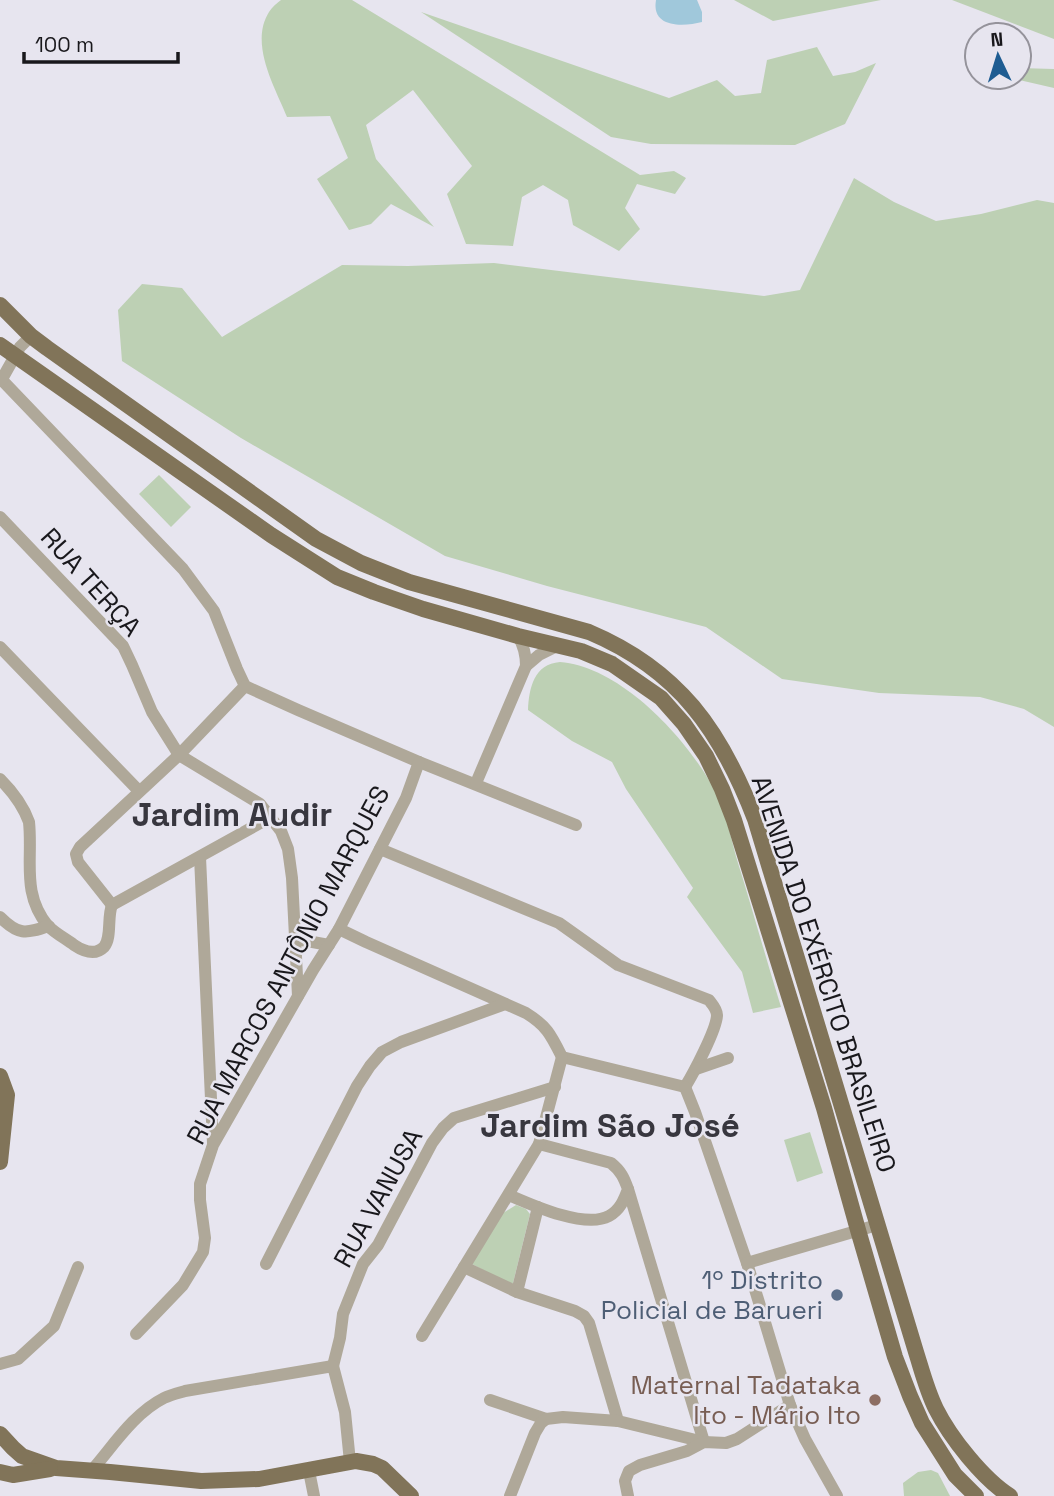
<svg xmlns="http://www.w3.org/2000/svg" width="1054" height="1496" font-family="'Space Grotesk',sans-serif">
<rect width="100%" height="100%" fill="#e7e5ef"/>
<g fill="#bdd0b4">
<path d="M281 0H352L640 175 674 171 686 178 675 194 637 184 625 208 640 229 619 251 573 225 568 200 543 185 522 197 513 246 466 244 447 194 472 166 413 90 366 125 376 159 434 227 391 204 371 224 349 230 317 179 348 158 330 116 287 117C275 87 249 44 269 12 272 7 277 3 281 0Z"/>
<polygon points="734,0 881,0 773,21"/>
<polygon points="952,0 1054,0 1054,39"/>
<polygon points="421,12 669,98 717,80 735,96 761,93 767,60 817,47 833,76 855,72 876,63 845,124 795,145 651,144 611,137"/>
<polygon points="1019,68 1054,69 1054,88 1006,77 1019,77"/>
<polygon points="854,178 894,202 936,221 981,214 1037,200 1054,203 1054,727 1024,709 980,697 879,693 782,679 706,627 547,586 445,556 241,438 122,361 118,310 142,284 182,288 222,337 342,265 408,266 494,263 764,296 800,290"/>
<polygon points="159,475 191,507 171,527 139,494"/>
<path d="M560 662C624 667 695 746 720 801 728 821 732 843 738 863 753 911 766 959 781 1007L753 1013 742 972 687 897 693 888 626 789 612 762 572 741 528 710C529 688 534 664 560 662Z"/>
<polygon points="810,1132 823,1173 797,1182 784,1140"/>
<polygon points="516,1205 526,1209 530,1214 513,1283 510,1284 472,1264 503,1213"/>
<polygon points="931,1470 938,1473 950,1496 904,1496 903,1483 918,1472"/>
</g>
<path fill="#a0c8db" d="M656 0H697L702 12V22C683 27 651 28 656 0Z"/>
<g fill="none" stroke-linecap="round" stroke-linejoin="round">
<g stroke="#afa899" stroke-width="12">
<polyline points="0,378 183,569 214,611 237,669 245,686 298,710 419,762 576,825"/>
<polyline points="2,379 20,347 31,336"/>
<polyline points="0,517 123,646 132,665 152,712 179,755 260,804 281,831 288,849 292,878 298,996"/>
<polyline points="0,647 139,791"/>
<polyline points="526,666 539,655 557,646"/>
<path d="M0 779C13 792 23 805 29 822 33 860 21 893 48 926 55 933 66 939 74 945 83 951 95 956 104 947 112 938 107 917 112 905"/>
<path d="M476 783 526 666C526 654 524 646 518 636"/>
<path d="M380 849 559 923 618 965 709 1000C712 1004 717 1009 717 1015 717 1029 693 1074 685 1087"/>
<polyline points="200,857 213,1143"/>
<polyline points="112,905 78,862 76,854 80,847 179,755 245,686"/>
<polyline points="112,905 271,817"/>
<path d="M0 917C18 935 25 934 49 926"/>
<path d="M339 929 366 942 526 1013C547 1026 551 1035 562 1057"/>
<polyline points="296,939 329,945"/>
<polyline points="562,1057 685,1087"/>
<polyline points="696,1069 728,1058"/>
<polyline points="685,1087 695,1112 747,1263 790,1405 805,1439 837,1496"/>
<polyline points="628,1189 704,1442"/>
<path d="M509 1195C532 1205 585 1229 609 1216 620 1210 624 1200 628 1189 624 1178 621 1171 611 1163L539 1144"/>
<polyline points="747,1263 877,1225"/>
<polyline points="266,1264 357,1086 370,1066 382,1052 401,1042 505,1004"/>
<polyline points="464,1267 517,1292 575,1311 584,1316 589,1323 618,1421"/>
<polyline points="517,1292 538,1207"/>
<polyline points="136,1334 183,1285 203,1252 205,1238 200,1200 200,1184 213,1145 313,970 339,929 406,798 419,762"/>
<polyline points="422,1336 539,1144 562,1057"/>
<polyline points="0,1364 18,1359 54,1326 78,1267"/>
<polyline points="333,1366 340,1338 343,1314 363,1264 378,1245 432,1143 443,1128 454,1118 555,1087"/>
<polyline points="490,1400 546,1419"/>
<path d="M92 1470C113 1446 134 1413 164 1398 170 1395 178 1393 185 1391L333 1366 345 1412 350 1462"/>
<polyline points="309,1471 314,1496"/>
<polyline points="510,1496 535,1433 541,1423 546,1419 563,1417 618,1421 704,1442"/>
<polyline points="628,1496 625,1481 629,1471 640,1465 687,1451 704,1442 726,1443 737,1439 790,1405"/>
</g>
<g stroke="#817459" stroke-width="16">
<path d="M0 305 31 336 47 348 316 539 361 563 409 582 589 632C679 670 721 731 755 819L916 1352C922 1371 927 1391 936 1409 950 1437 983 1479 1010 1496"/>
<polyline points="0,345 271,535 337,577 374,592 423,609 518,636 581,651 612,664 661,698 684,724 706,756 722,789 734,820 824,1108 858,1230 895,1357 910,1396 922,1423 955,1475 976,1496"/>
<polyline points="0,1076 7,1095 0,1162"/>
<polyline points="0,1434 13,1448 22,1456 56,1468 110,1472 201,1481 259,1479 356,1461 373,1464 382,1468 411,1496"/>
<polyline points="0,1472 13,1475 50,1469"/>
</g>
</g>
<circle fill="#5c6f8a" stroke="#e7e5ef" stroke-width="2.5" cx="837" cy="1295" r="7"/>
<circle fill="#8d6e63" stroke="#e7e5ef" stroke-width="2.5" cx="875" cy="1400" r="7"/>
<g text-anchor="middle" dominant-baseline="central" stroke-width="5" stroke-linejoin="round" paint-order="stroke">
<g font-size="26" fill="#19181c" stroke="#e7e5ef">
<text transform="translate(91 582) rotate(48)">RUA TERÇA</text>
<text transform="translate(288 965) rotate(-62)">RUA MARCOS ANTÔNIO MARQUES</text>
<text transform="translate(824 974) rotate(72)">AVENIDA DO EXÉRCITO BRASILEIRO</text>
<text transform="translate(378 1198) rotate(-61)">RUA VANUSA</text>
</g>
<g font-size="26" fill="#4e5e75" stroke="#e7e5ef" text-anchor="end">
<text x="823" y="1280">1º Distrito<tspan x="823" dy="30">Policial de Barueri</tspan></text>
</g>
<g font-size="26" fill="#785e54" stroke="#e7e5ef" text-anchor="end">
<text x="861" y="1385">Maternal Tadataka<tspan x="861" dy="30">Ito - Mário Ito</tspan></text>
</g>
<g font-size="33" font-weight="bold" fill="#38373f" stroke="#e7e5ef">
<text x="232" y="815">Jardim Audir</text>
<text x="610" y="1126">Jardim São José</text>
</g>
</g>
<g transform="translate(998 56) rotate(356)"><circle r="33" fill="#e7e5ef" stroke="#95939b" stroke-width="2"/>
<path d="M0-5L12 26L0 18L-12 26Z" fill="#1e5c92"/>
<text y="-10" font-size="19" font-weight="bold" text-anchor="middle" fill="#19181c">N</text>
</g>
<path d="M24 52v10h154v-10" fill="none" stroke="#19181c" stroke-width="3.5"/>
<text x="35" y="52" font-size="21" fill="#19181c" stroke="#e7e5ef" stroke-width="5" paint-order="stroke">100 m</text>
</svg>
